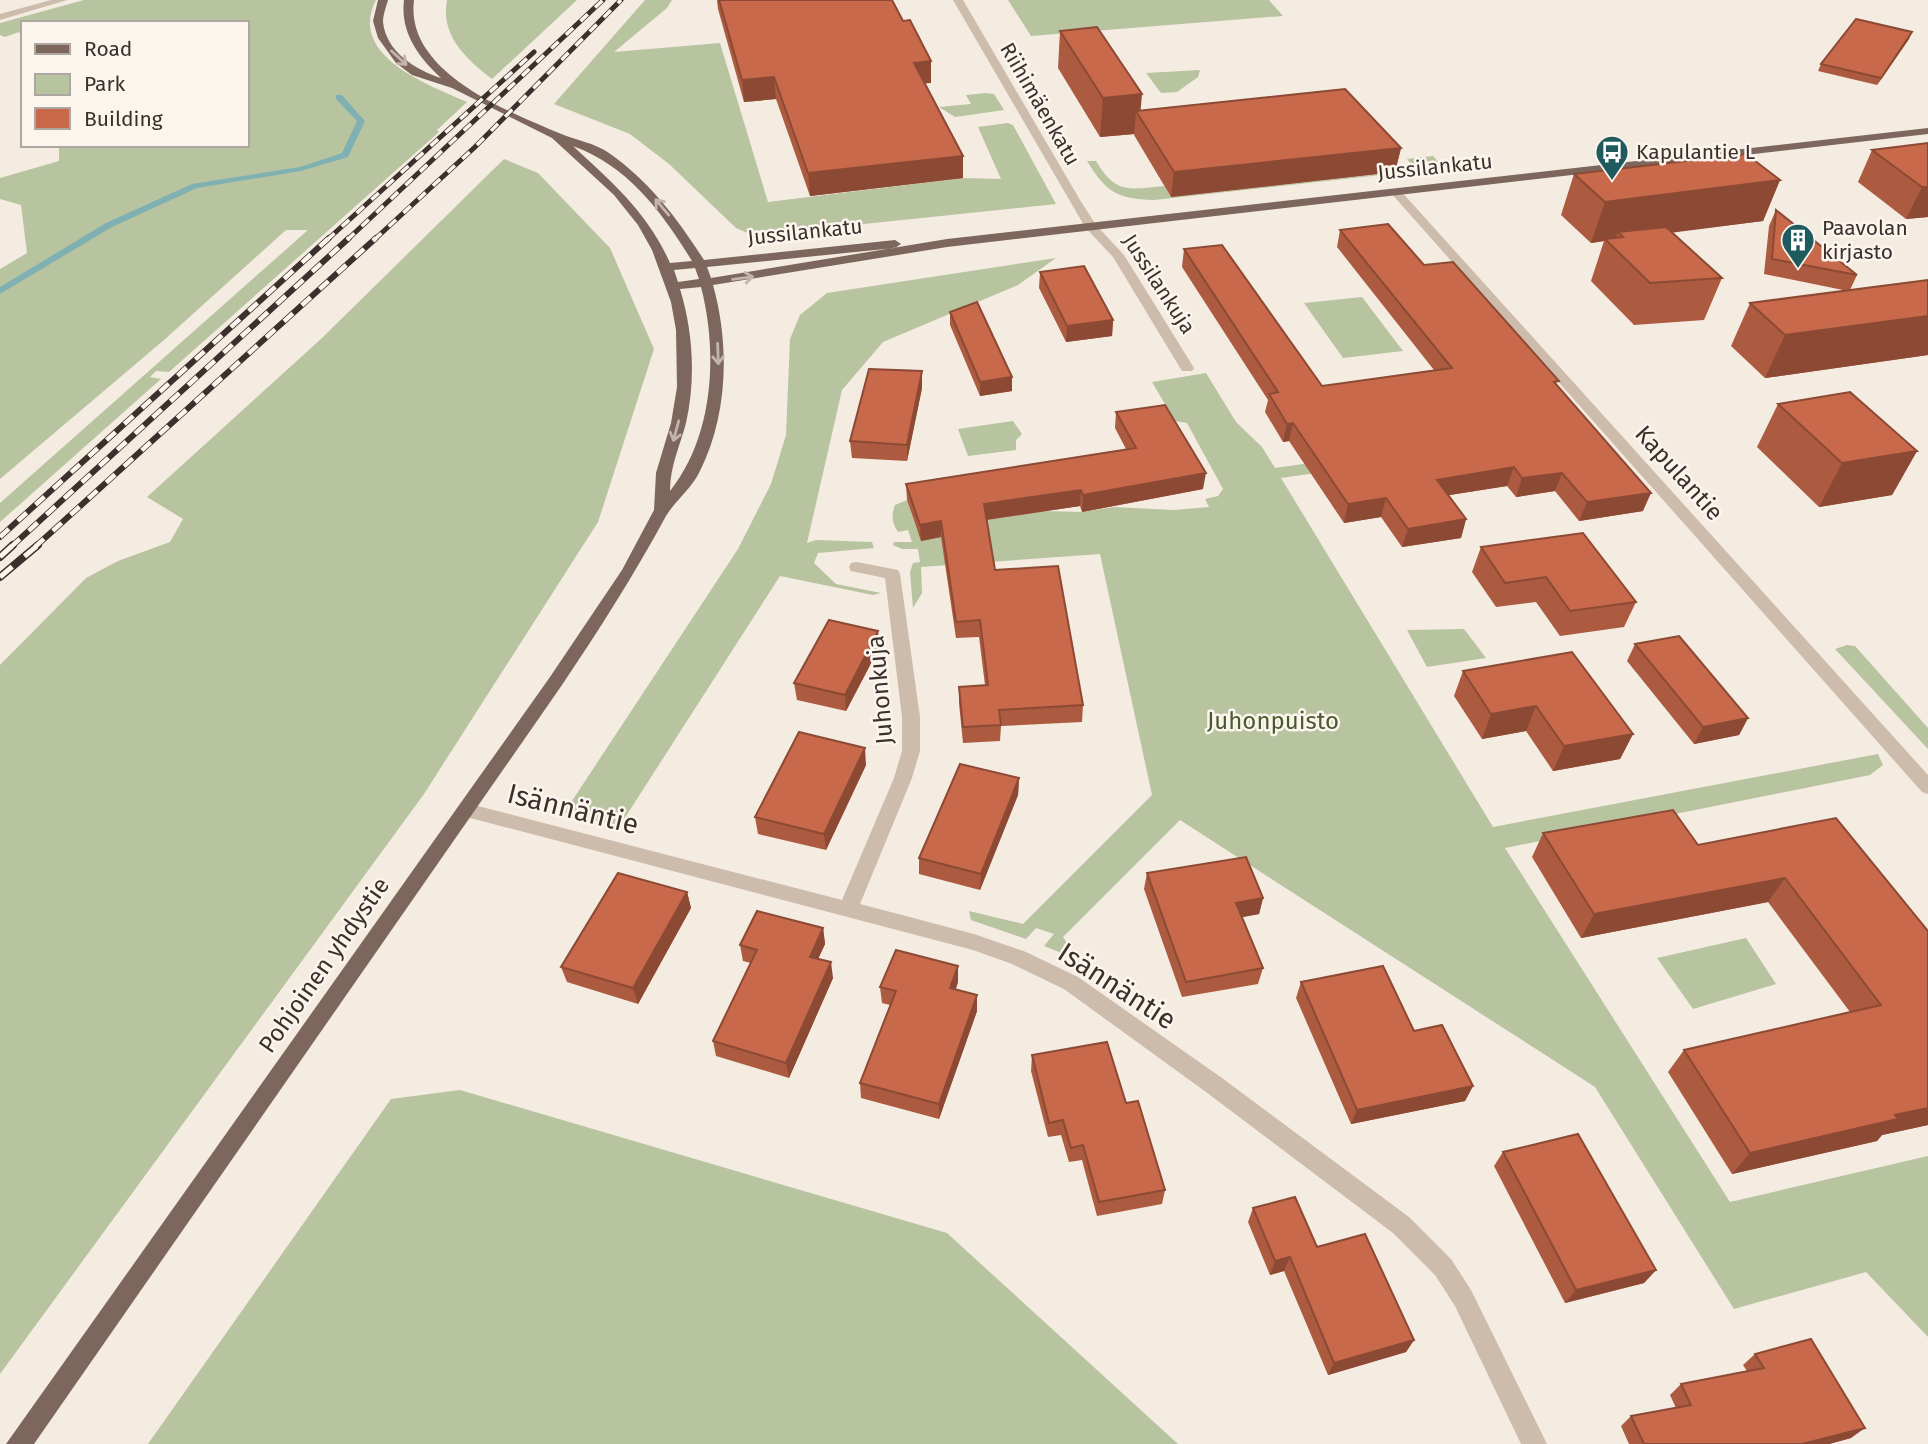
<svg xmlns="http://www.w3.org/2000/svg" width="1928" height="1444" font-family="'Fira Sans',sans-serif">
<rect width="100%" height="100%" fill="#f4ebe1"/>
<g fill="#b8c4a0">
<path d="M84 0H376C347 56 429 85 467 102L437 130 439 132 169 372 156 371 150 377 161 379 0 522V503L308 230H286L164 340 0 479V269L27 253 21 205 0 199V178L59 161V145H247V23H23V38L19 32 5 37 0 35V23Z"/>
<path d="M447 0H577L492 79C466 59 440 35 447 0Z"/>
<polygon points="645,0 672,0 667,8 614,52 720,43 768,202 963,178 1001,179 978,127 1008,123 1013,125 1056,204 767,234 750,234 736,228 669,164 630,134 554,104"/>
<polygon points="1008,0 1269,0 1283,16 1031,36"/>
<polygon points="1200,70 1198,77 1177,92 1161,93 1146,73"/>
<polygon points="986,93 994,94 1004,110 955,117 939,107 971,104 966,95"/>
<path d="M1433 156 1444 168 1154 200C1117 199 1106 192 1087 161H1096C1116 195 1130 189 1164 186L1171 197 1416 170 1407 159Z"/>
<polygon points="504,159 538,173 610,248 654,349 598,522 424,794 0,1374 0,665 86,578 118,561 170,542 183,519 147,497 322,338"/>
<polygon points="1056,258 1018,285 883,342 842,390 807,543 816,540 872,542 874,548 818,553 814,563 836,584 881,593 873,595 780,576 619,827 564,813 738,549 771,484 786,435 790,339 800,315 827,293"/>
<polygon points="1362,297 1403,351 1343,358 1304,303"/>
<path d="M1206 373 1236 422 1262 447 1275 468 1586 424 1430 457 1281 478 1493 827 1878 754 1883 765 1870 775 1505 848 1730 1202 1928 1156V1337L1866 1272 1734 1309 1595 1087 1180 820 1063 937 1070 947 1064 954 1044 946 1054 934 1036 928 1026 939 971 920 969 911 1023 924 1152 795 1100 554 921 567 922 593 913 608 910 572 913 563 920 562 918 549H902L893 545 894 542H912L908 530 898 532C892 524 891 514 895 505L907 500 917 530 1043 511 1082 512 1114 507 1174 510 1209 507 1205 499 1218 496 1223 489 1187 423 1175 421 1152 382Z"/>
<polygon points="1013,421 1022,434 1016,440 1016,450 968,456 958,429"/>
<polygon points="1464,629 1486,658 1427,667 1407,630"/>
<polygon points="1847,645 1855,646 1928,728 1928,749 1835,649"/>
<polygon points="1746,938 1776,984 1693,1009 1657,958"/>
<polygon points="460,1090 947,1233 1178,1444 148,1444 391,1099"/>
</g>
<g fill="none" stroke-linecap="round" stroke-linejoin="round">
<polygon fill="#7fb0b2" fill-rule="evenodd" points="336,95 342,95 365,121 348,157 301,171 197,188 112,227 0,294 0,287 106,223 192,184 300,167 342,153 357,121 336,99"/>
<g fill="#cdbbac" fill-rule="evenodd">
<polygon points="51,0 67,0 0,20 0,14"/>
<polygon points="953,0 963,0 1080,200 1096,225 1124,255 1194,368 1192,371 1182,371 1113,257 1085,227"/>
<polygon points="1391,189 1399,189 1928,775 1928,794 1922,792 1391,193"/>
<polygon points="857,562 898,570 900,574 920,717 920,751 912,778 860,904 974,934 1026,952 1078,977 1222,1078 1409,1217 1451,1259 1471,1290 1547,1444 1521,1444 1455,1306 1435,1275 1393,1233 1206,1092 1064,989 1012,964 973,950 459,815 457,810 459,805 466,803 842,900 894,778 902,751 902,717 885,578 851,571 849,567 851,563"/>
</g>
<path fill="#7d675c" fill-rule="evenodd" d="M378 0H388C386 7 383 15 383 22 386 52 416 70 441 78 418 57 400 32 404 0H414C405 71 505 110 559 133 575 140 595 143 609 153 650 182 677 218 704 260L895 240 901 244 895 248 707 267 711 278 947 239 1928 128V134L947 247 713 285C730 346 728 416 699 473 691 489 675 501 666 516 634 575 599 630 562 685L34 1444H6L550 677 622 570 654 510 656 473 671 423 677 387 676 330 671 302 652 250 638 225 614 195 552 138 452 88 412 75 396 63 378 38 373 21ZM573 146C629 167 661 211 692 261L670 263C648 213 612 182 573 146ZM695 268 699 279 678 282 674 270ZM701 287C718 352 714 436 670 491 670 466 680 446 686 423 696 379 693 331 680 289Z"/>
<defs>
<g id="rail-far2">
<polyline points="327,240 534,52"/>
<polyline points="347,240 603,0"/>
<polyline points="374,240 475,147 621,0"/>
</g>
<g id="rail-far1">
<polyline points="0,537 329,238"/>
<polyline points="11,547 349,238"/>
<polyline points="35,547 376,238"/>
</g>
<g id="rail">
<polyline points="0,557 13,545"/>
<polyline points="0,577 38,545"/>
</g>
</defs>
<use href="#rail-far2" stroke="#3b302b" stroke-width="5"/>
<use href="#rail-far1" stroke="#3b302b" stroke-width="6"/>
<use href="#rail" stroke="#3b302b" stroke-width="8"/>
<use href="#rail-far2" stroke="#fbf5ee" stroke-width="3.5" stroke-dasharray="10" stroke-linecap="butt"/>
<use href="#rail-far1" stroke="#fbf5ee" stroke-width="4.5" stroke-dasharray="12" stroke-linecap="butt"/>
<use href="#rail" stroke="#fbf5ee" stroke-width="5" stroke-dasharray="16" stroke-linecap="butt"/>
</g>
<g fill="#ac5a40">
<polygon points="717,0 892,0 903,21 931,61 931,83 925,83 963,178 810,196 776,99 744,102 718,9"/>
<polygon points="1060,31 1141,111 1401,148 1395,172 1171,197 1134,135 1134,134 1100,137 1058,68"/>
<polygon points="1909,39 1877,85 1818,71 1821,64"/>
<polygon points="1928,143 1928,217 1906,219 1858,182 1872,150"/>
<polygon points="1574,174 1780,180 1763,221 1672,232 1722,278 1704,320 1634,325 1591,281 1604,241 1591,243 1561,215"/>
<polygon points="1776,210 1857,275 1850,290 1928,280 1928,355 1765,378 1731,346 1750,303 1848,291 1764,274 1769,226"/>
<polygon points="1340,230 1424,265 1557,386 1643,511 1579,521 1555,491 1516,497 1507,486 1449,495 1466,519 1461,538 1402,547 1381,517 1344,523 1289,441 1283,442 1265,412 1268,400 1182,267 1184,249 1322,386 1434,370 1337,247"/>
<polygon points="1040,272 1113,320 1112,336 1066,342 1039,288"/>
<polygon points="950,312 1012,377 1012,391 980,396 950,325"/>
<polygon points="922,388 907,461 852,458 850,441"/>
<polygon points="1778,404 1917,451 1892,495 1819,507 1757,447"/>
<polygon points="1116,412 1203,489 1082,512 1080,506 987,520 995,570 1083,705 1082,722 1001,726 1000,741 963,743 959,703 959,687 985,685 979,637 956,638 941,537 921,541 907,500 906,484 1126,449 1115,428"/>
<polygon points="1481,547 1636,602 1624,627 1560,636 1536,602 1496,607 1472,572"/>
<polygon points="878,631 879,648 846,711 797,700 794,683"/>
<polygon points="1635,644 1748,718 1739,735 1694,744 1627,661"/>
<polygon points="1463,671 1633,734 1620,759 1553,771 1526,731 1482,739 1454,696"/>
<polygon points="866,765 826,850 758,834 755,817"/>
<polygon points="1019,778 1018,795 980,890 919,874 919,858"/>
<polygon points="1543,833 1698,845 1928,931 1928,1125 1882,1135 1877,1141 1732,1174 1668,1072 1684,1050 1850,1012 1768,902 1581,938 1532,857"/>
<polygon points="1147,873 1263,898 1259,914 1242,917 1263,968 1258,984 1182,997 1144,889"/>
<polygon points="687,892 691,908 638,1004 567,982 561,967"/>
<polygon points="823,928 825,944 818,959 833,978 789,1078 716,1056 713,1041 751,963 743,961 740,945"/>
<polygon points="958,966 958,982 956,989 977,995 977,1011 939,1119 861,1098 860,1083 890,1005 882,1003 880,987"/>
<polygon points="1301,982 1414,1031 1473,1086 1465,1101 1351,1124 1296,998"/>
<polygon points="1032,1055 1126,1103 1165,1190 1162,1204 1097,1216 1082,1160 1069,1162 1061,1135 1048,1137 1031,1071"/>
<polygon points="1503,1152 1656,1270 1644,1283 1565,1303 1494,1166"/>
<polygon points="1253,1208 1317,1247 1414,1340 1406,1352 1328,1375 1284,1271 1270,1275 1248,1222"/>
<polygon points="1755,1354 1851,1438 1829,1444 1629,1444 1621,1426 1631,1416 1676,1408 1670,1395 1681,1384 1747,1371 1743,1365"/>
</g>
<g fill="#8c4a34">
<polygon points="1912,32 1909,39 1877,85 1881,78"/>
<polygon points="931,61 931,83 915,84 914,63"/>
<polygon points="774,77 776,99 744,102 742,80"/>
<polygon points="1142,94 1140,117 1136,111 1134,134 1100,137 1103,98"/>
<polygon points="1401,148 1395,172 1171,197 1174,172"/>
<polygon points="963,156 963,178 810,196 808,173"/>
<polygon points="1780,180 1763,221 1623,239 1623,237 1618,232 1615,240 1605,239 1604,241 1591,243 1605,202"/>
<polygon points="1922,187 1928,187 1928,217 1906,219"/>
<polygon points="1928,316 1928,355 1765,378 1785,335"/>
<polygon points="1113,320 1112,336 1066,342 1067,326"/>
<polygon points="922,371 922,388 907,461 907,445"/>
<polygon points="1012,377 1012,391 980,396 980,382"/>
<polygon points="1293,423 1289,441 1283,442 1287,424"/>
<polygon points="1917,451 1892,495 1819,507 1842,463"/>
<polygon points="1514,467 1507,486 1431,498 1437,480"/>
<polygon points="1206,473 1203,489 1082,512 1083,495"/>
<polygon points="1562,473 1555,491 1516,497 1522,478"/>
<polygon points="1081,490 1080,506 984,520 984,504"/>
<polygon points="1651,493 1643,511 1579,521 1587,502"/>
<polygon points="1386,498 1381,517 1344,523 1348,504"/>
<polygon points="1466,519 1461,538 1402,547 1408,529"/>
<polygon points="941,521 941,537 921,541 920,525"/>
<polygon points="878,631 879,648 846,711 845,695"/>
<polygon points="1536,706 1526,731 1482,739 1491,714"/>
<polygon points="1748,718 1739,735 1694,744 1703,727"/>
<polygon points="1633,734 1620,759 1553,771 1564,746"/>
<polygon points="865,748 866,765 826,850 824,834"/>
<polygon points="1019,778 1018,795 980,890 981,874"/>
<polygon points="1785,878 1768,902 1581,938 1594,914"/>
<polygon points="687,892 691,908 638,1004 633,988"/>
<polygon points="1263,898 1259,914 1233,919 1236,903"/>
<polygon points="823,928 825,944 812,972 810,957"/>
<polygon points="831,962 833,978 789,1078 786,1063"/>
<polygon points="958,966 958,982 950,1004 950,988"/>
<polygon points="977,995 977,1011 939,1119 939,1104"/>
<polygon points="1473,1086 1465,1101 1351,1124 1357,1110"/>
<polygon points="1928,1108 1928,1125 1882,1135 1877,1141 1732,1174 1750,1153 1895,1115"/>
<polygon points="1290,1257 1284,1271 1270,1275 1275,1261"/>
<polygon points="1656,1270 1644,1283 1565,1303 1576,1290"/>
<polygon points="1414,1340 1406,1352 1328,1375 1334,1363"/>
<polygon points="1865,1428 1851,1438 1829,1444 1802,1444"/>
</g>
<g fill="#c8694b" stroke="#8c4a34" stroke-width="2">
<polygon points="719,0 892,0 903,21 910,20 931,61 914,63 963,156 808,173 774,77 742,80"/>
<polygon points="1856,19 1912,32 1881,78 1821,64"/>
<polygon points="1097,27 1142,94 1103,98 1060,31"/>
<polygon points="1345,89 1401,148 1174,172 1136,111"/>
<polygon points="1928,143 1928,187 1922,187 1872,150"/>
<polygon points="1746,154 1780,180 1605,202 1574,174"/>
<polygon points="1776,210 1857,275 1772,259"/>
<polygon points="1388,224 1424,265 1453,262 1559,381 1554,382 1651,493 1587,502 1562,473 1522,478 1514,467 1437,480 1466,519 1408,529 1386,498 1348,504 1293,423 1287,424 1269,394 1278,392 1184,249 1222,245 1322,386 1452,368 1340,230"/>
<polygon points="1666,227 1722,278 1650,283 1605,239 1623,237 1618,232"/>
<polygon points="1084,266 1113,320 1067,326 1040,272"/>
<polygon points="1928,280 1928,316 1785,335 1750,303"/>
<polygon points="977,302 1012,377 980,382 950,312"/>
<polygon points="869,369 922,371 907,445 850,441"/>
<polygon points="1850,392 1917,451 1842,463 1778,404"/>
<polygon points="1165,405 1206,473 1083,495 1081,490 984,504 995,570 1058,566 1083,705 999,710 1001,725 963,727 959,687 988,685 980,620 956,622 941,521 920,525 906,484 1136,448 1116,412"/>
<polygon points="1583,533 1636,602 1570,611 1546,577 1505,583 1481,547"/>
<polygon points="829,620 878,631 845,695 794,683"/>
<polygon points="1679,636 1748,718 1703,727 1635,644"/>
<polygon points="1572,652 1633,734 1564,746 1536,706 1491,714 1463,671"/>
<polygon points="799,732 865,748 824,834 755,817"/>
<polygon points="960,764 1019,778 981,874 919,858"/>
<polygon points="1673,810 1698,845 1836,818 1928,931 1928,1108 1895,1115 1898,1119 1750,1153 1684,1050 1881,1005 1785,878 1594,914 1543,833"/>
<polygon points="1246,857 1263,898 1236,903 1263,968 1186,982 1147,873"/>
<polygon points="618,873 687,892 633,988 561,967"/>
<polygon points="757,911 823,928 810,957 831,962 786,1063 713,1041 757,950 740,945"/>
<polygon points="896,950 958,966 950,988 977,995 939,1104 860,1083 896,991 880,987"/>
<polygon points="1383,966 1414,1031 1442,1025 1473,1086 1357,1110 1301,982"/>
<polygon points="1107,1042 1126,1103 1138,1101 1165,1190 1099,1202 1083,1145 1071,1148 1063,1120 1049,1123 1032,1055"/>
<polygon points="1578,1134 1656,1270 1576,1290 1503,1152"/>
<polygon points="1295,1197 1317,1247 1365,1234 1414,1340 1334,1363 1290,1257 1275,1261 1253,1208"/>
<polygon points="1811,1339 1865,1428 1802,1444 1644,1444 1631,1416 1691,1405 1681,1384 1764,1368 1755,1354"/>
</g>
<defs><path id="oneway-shaft" d="M-6 0H5M1.5-3L5.5 0L1.5 3" fill="none" stroke-width="1.6" stroke-linecap="round" stroke-linejoin="round" transform="scale(1.75)"/></defs>
<g stroke="#c2b5ac">
<use href="#oneway-shaft" transform="translate(399 58) rotate(43)"/>
<use href="#oneway-shaft" transform="translate(662 207) rotate(-130)"/>
<use href="#oneway-shaft" transform="translate(743 278) rotate(-7)"/>
<use href="#oneway-shaft" transform="translate(718 354) rotate(88)"/>
<use href="#oneway-shaft" transform="translate(676 431) rotate(105)"/>
</g>
<defs>
<symbol id="bus-pin" viewBox="-11 -11 22 30"><path d="M0 17L-7.5 6A9.5 9.5 0 1 1 7.5 6Z" fill="#1f5a5e" stroke="#fbf5ee"/><path d="M-5-6H5V4H4V6H2V4H-2V6H-4V4H-5ZM-3.5-4V0h7V-4ZM-3.5 1.2v1.5H-2V1.2ZM2 1.2v1.5H3.5V1.2Z" fill="#fff"/></symbol>
<symbol id="building-pin" viewBox="-11 -11 22 30"><path d="M0 17L-7.5 6A9.5 9.5 0 1 1 7.5 6Z" fill="#1f5a5e" stroke="#fbf5ee"/><path d="M-4-6H4V6H1V3H-1V6H-4ZM-2.5-4.3h1.7v1.8h-1.7ZM.8-4.3h1.7v1.8H.8ZM-2.5-1h1.7V.8h-1.7ZM.8-1h1.7V.8H.8Z" fill="#fff"/></symbol>
</defs>
<g fill-rule="evenodd">
<use href="#bus-pin" x="1593" y="133" width="38" height="52"/>
<use href="#building-pin" x="1779" y="221" width="38" height="52"/>
</g>
<g text-anchor="middle" dominant-baseline="central" stroke-width="5" stroke-linejoin="round" paint-order="stroke">
<g font-size="21" fill="#3b302b" stroke="#fbf5ee">
<text transform="translate(1040 104) rotate(60)">Riihimäenkatu</text>
<text transform="translate(1435 167) rotate(-6)">Jussilankatu</text>
<text transform="translate(805 232) rotate(-6)">Jussilankatu</text>
<text transform="translate(1159 284) rotate(57)">Jussilankuja</text>
</g>
<g font-size="21" fill="#3b302b" stroke="#fbf5ee" text-anchor="start">
<text x="1636" y="152">Kapulantie L</text>
<text x="1822" y="228">Paavolan<tspan x="1822" dy="24">kirjasto</tspan></text>
</g>
<g font-size="24" fill="#3b302b" stroke="#fbf5ee">
<text transform="translate(1679 473) rotate(48)">Kapulantie</text>
<text transform="translate(880 690) rotate(-95)">Juhonkuja</text>
<text transform="translate(324 965) rotate(-55)">Pohjoinen yhdystie</text>
</g>
<g font-size="24" fill="#4a5a2e" stroke="#fbf5ee">
<text x="1273" y="721">Juhonpuisto</text>
</g>
<g font-size="28" fill="#3b302b" stroke="#fbf5ee">
<text transform="translate(573 809) rotate(14)">Isännäntie</text>
<text transform="translate(1117 986) rotate(33)">Isännäntie</text>
</g>
</g>
<rect x="21" y="21" width="228" height="126" fill="#fbf5ee" stroke="#aea6a0" stroke-width="2"/>
<rect x="35" y="44" width="35" height="10" fill="#7d675c" stroke="#aea6a0" stroke-width="2"/>
<text x="84" y="56" font-size="21" fill="#3b302b">Road</text>
<rect x="35" y="74" width="35" height="21" fill="#b8c4a0" stroke="#aea6a0" stroke-width="2"/>
<text x="84" y="91" font-size="21" fill="#3b302b">Park</text>
<rect x="35" y="108" width="35" height="21" fill="#c8694b" stroke="#aea6a0" stroke-width="2"/>
<text x="84" y="126" font-size="21" fill="#3b302b">Building</text>
</svg>
